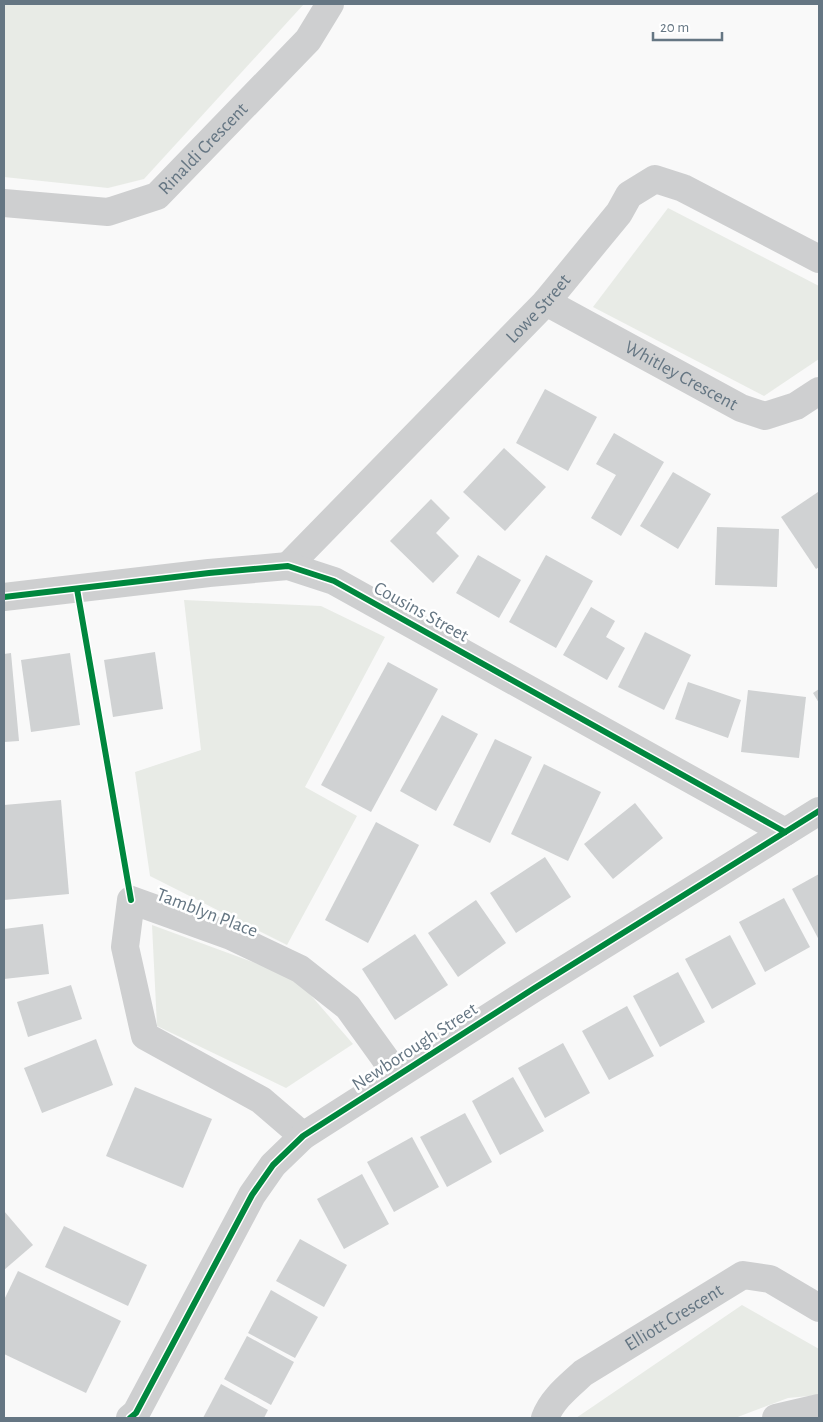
<svg xmlns="http://www.w3.org/2000/svg" width="823" height="1422" font-family="'Alegreya Sans',sans-serif">
<rect width="100%" height="100%" fill="#f9f9f9"/>
<g fill="#e8ebe6">
<polygon points="4,4 304,4 144,179 108,188 4,177"/>
<polygon points="668,208 819,286 819,359 764,396 593,307"/>
<polygon points="184,600 321,606 385,637 305,787 357,816 287,945 150,876 135,772 201,750"/>
<polygon points="152,925 296,978 353,1044 286,1088 157,1026"/>
<polygon points="742,1305 819,1349 819,1395 788,1398 735,1418 576,1418"/>
</g>
<g fill="#d0d2d3">
<polygon points="545,389 597,417 568,471 516,443"/>
<polygon points="614,433 664,462 621,536 591,518 616,475 596,464"/>
<polygon points="504,448 546,487 505,531 463,492"/>
<polygon points="673,472 711,494 678,549 640,526"/>
<polygon points="818,492 819,495 819,567 816,569 781,517"/>
<polygon points="431,499 450,518 436,533 459,556 433,583 390,541"/>
<polygon points="717,527 779,529 777,587 715,585"/>
<polygon points="478,555 521,580 499,618 456,593"/>
<polygon points="546,555 593,581 556,648 509,622"/>
<polygon points="591,607 615,621 606,637 625,648 607,680 563,655"/>
<polygon points="645,632 691,655 664,710 618,687"/>
<polygon points="155,652 163,709 113,717 104,660"/>
<polygon points="11,653 19,741 4,742 4,654"/>
<polygon points="70,653 80,725 31,732 21,660"/>
<polygon points="388,662 438,689 371,812 321,785"/>
<polygon points="688,682 741,700 728,738 675,719"/>
<polygon points="819,689 819,703 813,693"/>
<polygon points="748,690 806,697 799,758 741,752"/>
<polygon points="442,715 478,734 436,811 400,791"/>
<polygon points="495,739 532,757 490,843 453,825"/>
<polygon points="544,764 601,792 568,861 511,834"/>
<polygon points="61,800 69,894 4,900 4,805"/>
<polygon points="635,803 663,838 613,879 584,844"/>
<polygon points="376,822 419,845 368,943 325,920"/>
<polygon points="545,857 571,897 516,933 490,893"/>
<polygon points="819,874 819,940 792,889"/>
<polygon points="784,898 810,947 765,972 739,922"/>
<polygon points="476,900 506,943 458,977 428,933"/>
<polygon points="43,924 49,974 4,979 4,929"/>
<polygon points="415,934 448,985 395,1020 362,969"/>
<polygon points="730,935 756,984 712,1009 685,959"/>
<polygon points="678,972 705,1022 660,1047 633,996"/>
<polygon points="71,985 82,1019 28,1037 17,1002"/>
<polygon points="627,1006 654,1056 609,1080 582,1031"/>
<polygon points="96,1039 113,1085 42,1113 24,1068"/>
<polygon points="563,1043 590,1093 545,1118 518,1068"/>
<polygon points="513,1077 544,1131 500,1155 472,1101"/>
<polygon points="135,1087 212,1119 183,1188 106,1156"/>
<polygon points="465,1113 492,1162 447,1187 420,1137"/>
<polygon points="412,1137 439,1187 394,1212 367,1162"/>
<polygon points="362,1174 389,1224 344,1249 317,1199"/>
<polygon points="4,1211 33,1245 4,1270"/>
<polygon points="64,1226 147,1265 128,1306 45,1267"/>
<polygon points="300,1239 347,1265 324,1307 276,1281"/>
<polygon points="18,1271 121,1321 86,1393 4,1354 4,1300"/>
<polygon points="271,1290 318,1317 295,1358 248,1333"/>
<polygon points="247,1336 294,1362 271,1405 224,1379"/>
<polygon points="221,1384 268,1410 264,1418 203,1418"/>
</g>
<g fill="none" stroke-linecap="round" stroke-linejoin="round">
<g stroke="#cecfd0" stroke-width="28">
<path id="s1" d="M4 203 108 212 157 196 308 40 330 4"/>
<path id="s2" d="M546 302 741 408 765 416 796 406 819 391"/>
<path id="s3" d="M288 566 546 302 619 213 629 195 655 179 683 188 819 259"/>
<polyline points="4,597 209,573 288,566 334,581 785,832"/>
<polyline points="303,1136 261,1100 145,1036 125,947 131,900 231,936 300,969 348,1007 397,1075"/>
<path id="s4" d="M545 1418C552 1399 569 1386 583 1373L743 1275 770 1279 819 1308"/>
</g>
<g stroke="#cecfd0" stroke-width="28">
<polyline points="130,1418 136,1413 252,1195 273,1165 303,1136 533,989 819,811"/>
<polyline points="776,1418 819,1408"/>
</g>
<defs>
<g id="cycleway">
<polyline points="77,589 131,900"/>
<polyline points="4,597 209,573 288,566 334,581 785,832"/>
<polyline points="130,1418 136,1413 252,1195 273,1165 303,1136 533,989 819,811"/>
</g>
</defs>
<use href="#cycleway" stroke="#fff" stroke-width="9"/>
<use href="#cycleway" stroke="#00873e" stroke-width="6"/>
</g>
<g text-anchor="middle" dominant-baseline="central" stroke-width="5" stroke-linejoin="round" paint-order="stroke">
<g font-size="19" fill="#657683" stroke="#fff">
<text stroke="none"><textPath href="#s1" startOffset="222">Rinaldi Crescent</textPath></text>
<text stroke="none"><textPath href="#s3" startOffset="359">Lowe Street</textPath></text>
<text stroke="none"><textPath href="#s2" startOffset="154">Whitley Crescent</textPath></text>
<text transform="translate(421 612) rotate(29)">Cousins Street</text>
<text transform="translate(207 913) rotate(21)">Tamblyn Place</text>
<text transform="translate(415 1047) rotate(-33)">Newborough Street</text>
<text stroke="none"><textPath href="#s4" startOffset="166">Elliott Crescent</textPath></text>
</g>
</g>
<rect width="823" height="1422" fill="none" stroke="#657683" stroke-width="10"/>
<path d="M653 32v8h69v-8" fill="none" stroke="#657683" stroke-width="2.5"/>
<text x="660" y="32" font-size="15" fill="#657683" stroke="#ffffff" stroke-width="4" paint-order="stroke">20 m</text>
</svg>
